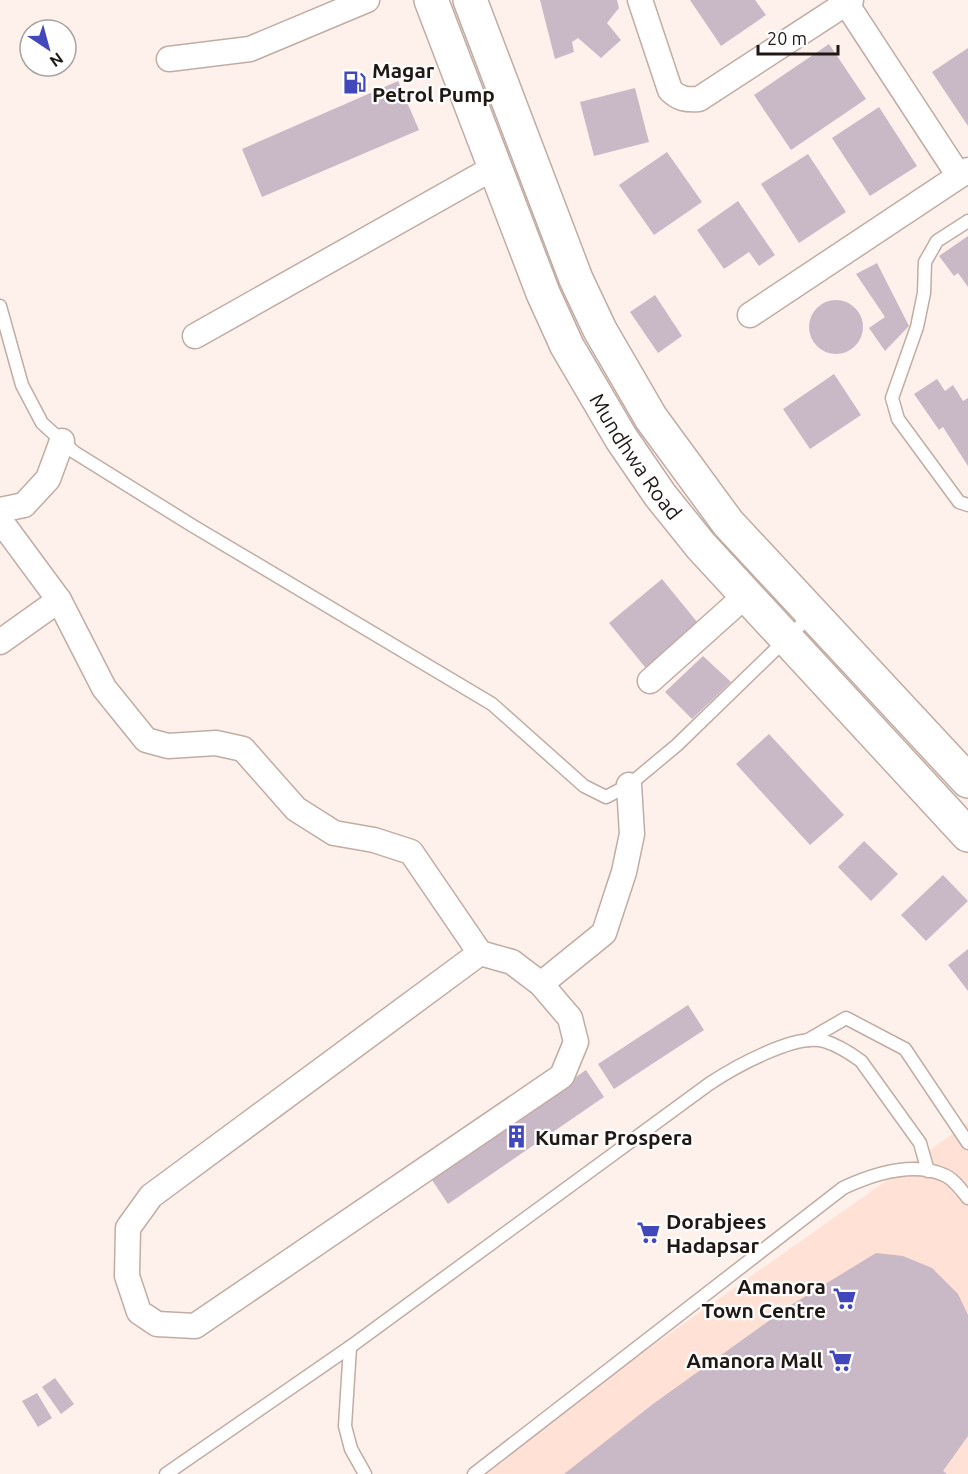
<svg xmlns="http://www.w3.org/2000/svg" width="968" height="1474" font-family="Ubuntu,sans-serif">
<rect width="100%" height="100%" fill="#fef1ec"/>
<polygon fill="#ffe1d5" points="968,1123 968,1474 471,1474"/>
<g fill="#c9b9c7">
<polygon points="540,0 617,0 619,8 607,23 621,40 601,58 578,38 572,42 574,52 555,59"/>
<polygon points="690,0 755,0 766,15 721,46"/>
<polygon points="829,44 866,99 791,150 754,95"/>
<polygon points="968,48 968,126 932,72"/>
<polygon points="398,81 419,130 262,197 242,149"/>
<polygon points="635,88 649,142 594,156 580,102"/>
<polygon points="879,107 917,166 870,196 832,138"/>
<polygon points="667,152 702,202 654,235 619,185"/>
<polygon points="808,154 846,212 799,243 761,184"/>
<polygon points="738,201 775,255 759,266 749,252 724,269 697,230"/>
<polygon points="968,236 968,287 958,273 954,276 939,256"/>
<polygon points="877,263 909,326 885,351 869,328 885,317 856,274"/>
<polygon points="655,295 682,336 658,353 630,312"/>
<circle cx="836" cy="327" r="27"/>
<polygon points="834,374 861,415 810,449 783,409"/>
<polygon points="937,379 945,391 953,385 963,401 968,398 968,466 943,427 939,430 914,394"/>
<polygon points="662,579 702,628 649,672 609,623"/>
<polygon points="703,656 731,682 692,719 665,692"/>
<polygon points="769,734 844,815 810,845 736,764"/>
<polygon points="864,841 898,874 871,901 838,867"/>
<polygon points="943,875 968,901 926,941 901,915"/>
<polygon points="968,949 968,991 948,965"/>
<polygon points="688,1005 704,1030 614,1089 598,1064"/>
<polygon points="586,1070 604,1097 448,1204 430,1177"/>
<polygon points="876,1253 903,1256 932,1268 958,1294 968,1315 968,1436 943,1471 947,1474 564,1474 653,1404 791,1305"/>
<polygon points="55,1378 74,1404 61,1414 42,1387"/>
<polygon points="37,1393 52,1418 38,1427 22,1401"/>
</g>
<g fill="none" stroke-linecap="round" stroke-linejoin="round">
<defs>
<g id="lane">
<polyline points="968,221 937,241 925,262 924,293 917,327 892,398 898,419 959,502 968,505"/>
<polyline points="0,306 22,385 42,423 74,452 193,526 492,704 584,786 606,797 629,785 677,745 812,614"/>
<polyline points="808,1040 846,1018 905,1049 968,1143"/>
<polyline points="350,1347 345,1426 351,1449 365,1474"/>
<path d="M166 1474 350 1347 709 1084C733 1068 795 1033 824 1041 838 1045 850 1053 861 1061L920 1143 928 1171"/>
<path d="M474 1474 843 1188C873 1174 912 1161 944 1175 953 1178 962 1191 968 1198"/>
</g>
<g id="street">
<path d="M640 0 670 90C679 99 686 100 699 99L851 0"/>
<polyline points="846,3 959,176"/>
<polyline points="169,59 250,49 367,0"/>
<polyline points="750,315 968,170"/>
<polyline points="195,336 495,167"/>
<polyline points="0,510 24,505 48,479 62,441"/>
<polyline points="0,520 59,600"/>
<polyline points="0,642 59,600 104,688 146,740 168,746 216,743 243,749 296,809 334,833 374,840 411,852 480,953 512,962 541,984 570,1018 576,1042 562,1076 195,1326 157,1324 139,1312 127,1276 128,1228 151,1196 480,953"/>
<polyline points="650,681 745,596"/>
<polyline points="541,984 604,933 624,872 632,834 629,785"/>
</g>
<g id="highway">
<path id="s1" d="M431 0 543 293 567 346 621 438 660 495 701 546 968 835"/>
<polyline points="470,0 576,279 600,330 651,418 728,523 968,781"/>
</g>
</defs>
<use href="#lane" stroke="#c1aca4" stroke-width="15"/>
<use href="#street" stroke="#c1aca4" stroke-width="27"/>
<use href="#highway" stroke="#c1aca4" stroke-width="36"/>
<use href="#lane" stroke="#fff" stroke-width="12"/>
<use href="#street" stroke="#fff" stroke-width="24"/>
<use href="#highway" stroke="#fff" stroke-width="33"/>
</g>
<defs>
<symbol id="fuel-bare" viewBox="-9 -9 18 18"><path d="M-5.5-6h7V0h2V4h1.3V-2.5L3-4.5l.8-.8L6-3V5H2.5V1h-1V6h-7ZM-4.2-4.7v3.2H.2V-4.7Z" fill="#4247bc" stroke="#fff" stroke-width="2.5" paint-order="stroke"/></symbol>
<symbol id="building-bare" viewBox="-9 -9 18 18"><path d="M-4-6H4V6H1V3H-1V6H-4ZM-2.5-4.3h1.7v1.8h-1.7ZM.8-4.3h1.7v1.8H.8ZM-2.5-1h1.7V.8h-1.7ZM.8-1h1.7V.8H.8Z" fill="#4247bc" stroke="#fff" stroke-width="2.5" paint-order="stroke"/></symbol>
<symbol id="supermarket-bare" viewBox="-9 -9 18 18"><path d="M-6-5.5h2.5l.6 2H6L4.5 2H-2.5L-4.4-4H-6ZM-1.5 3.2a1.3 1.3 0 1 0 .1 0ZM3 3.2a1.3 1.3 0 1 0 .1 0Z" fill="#4247bc" stroke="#fff" stroke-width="2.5" paint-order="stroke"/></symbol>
</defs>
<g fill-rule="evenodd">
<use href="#fuel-bare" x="338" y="66" width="33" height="33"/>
<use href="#building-bare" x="500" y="1120" width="33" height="33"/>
<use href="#supermarket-bare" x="632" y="1216" width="33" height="33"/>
<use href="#supermarket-bare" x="828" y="1282" width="33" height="33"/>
<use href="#supermarket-bare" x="824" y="1344" width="33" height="33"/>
</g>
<g text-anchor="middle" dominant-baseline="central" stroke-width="4.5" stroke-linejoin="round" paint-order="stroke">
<g font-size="21" font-weight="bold" fill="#201815" stroke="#fff" text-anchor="start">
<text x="372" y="70">Magar<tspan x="372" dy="24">Petrol Pump</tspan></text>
<text x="535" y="1137">Kumar Prospera</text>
<text x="666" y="1221">Dorabjees<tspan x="666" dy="24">Hadapsar</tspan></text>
<text x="826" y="1286" text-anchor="end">Amanora<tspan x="826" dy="24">Town Centre</tspan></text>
<text x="823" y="1360" text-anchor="end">Amanora Mall</text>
</g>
<g font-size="21" fill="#201815" stroke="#fff">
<text stroke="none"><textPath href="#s1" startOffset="502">Mundhwa Road</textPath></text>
</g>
</g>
<g transform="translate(48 48) rotate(144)"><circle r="28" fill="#ffffff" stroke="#a6a3a1" stroke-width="1.5"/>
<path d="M0-4.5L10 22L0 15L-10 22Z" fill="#4247bc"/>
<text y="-9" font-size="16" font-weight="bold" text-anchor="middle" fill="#201815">N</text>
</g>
<path d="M758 45v9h80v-9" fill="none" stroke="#201815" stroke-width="3"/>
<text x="767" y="45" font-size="18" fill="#201815" stroke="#ffffff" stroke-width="4.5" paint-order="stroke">20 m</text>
</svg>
